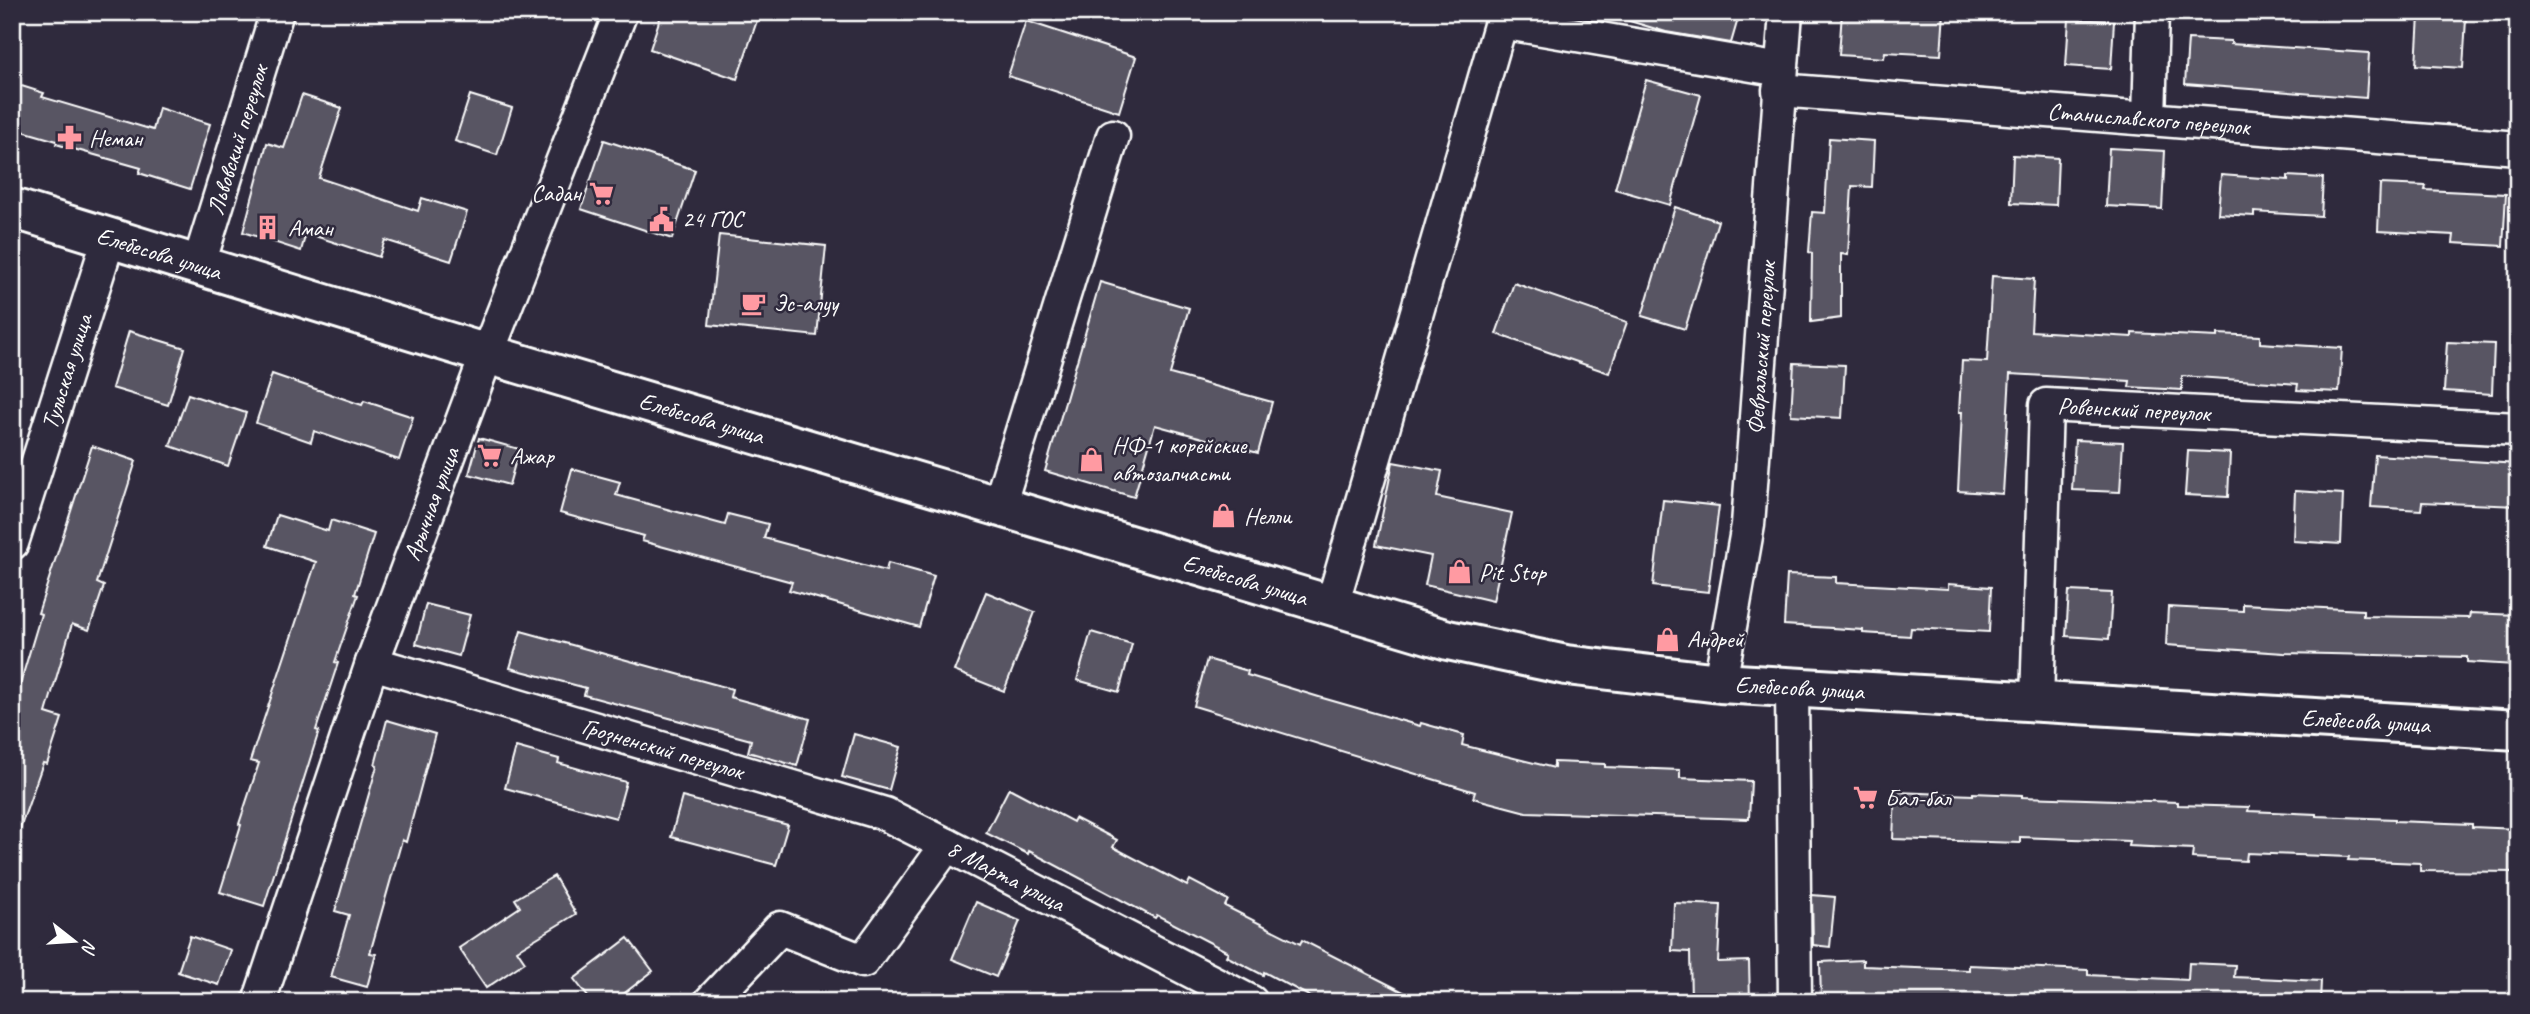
<svg xmlns="http://www.w3.org/2000/svg" width="2530" height="1014" font-family="Caveat,sans-serif">
<rect width="100%" height="100%" fill="#2f2a3d"/>
<filter id="ink" filterUnits="userSpaceOnUse"><feTurbulence type="fractalNoise" baseFrequency=".0143" numOctaves="2"/><feDisplacementMap in="SourceGraphic" scale="14" xChannelSelector="R" yChannelSelector="G"/><feConvolveMatrix kernelMatrix="1 2 1 2 8 2 1 2 1" color-interpolation-filters="sRGB"/></filter>
<g filter="url(#ink)">
<g fill="#595564" stroke="#fff" stroke-width="2">
<polygon points="662,12 760,12 737,79 650,49"/>
<polygon points="1624,12 1740,12 1731,43 1666,32 1623,19"/>
<polygon points="1842,12 1944,12 1941,55 1885,52 1884,58 1839,55"/>
<polygon points="2419,16 2466,19 2463,68 2416,65"/>
<polygon points="2069,19 2114,21 2111,69 2066,66"/>
<polygon points="1026,21 1136,57 1119,112 1008,76"/>
<polygon points="2188,39 2231,41 2231,44 2369,53 2366,98 2185,84"/>
<polygon points="1646,80 1701,95 1670,205 1615,189"/>
<polygon points="12,83 44,93 42,97 153,130 159,108 210,124 190,189 139,173 141,168 56,144 57,141 12,128"/>
<polygon points="302,95 342,108 319,178 418,211 422,198 467,212 451,261 385,240 379,257 306,233 301,251 243,232 267,143 284,148"/>
<polygon points="470,95 512,108 497,155 455,141"/>
<polygon points="1829,138 1874,141 1872,187 1852,186 1848,255 1841,254 1841,318 1811,322 1812,253 1809,252 1812,212 1825,213"/>
<polygon points="604,140 695,170 672,239 581,209"/>
<polygon points="2109,148 2165,151 2162,209 2106,206"/>
<polygon points="2013,155 2058,158 2056,205 2011,203"/>
<polygon points="2221,175 2288,180 2288,176 2323,178 2321,216 2254,212 2254,216 2218,214"/>
<polygon points="2380,184 2426,186 2425,190 2506,194 2503,246 2453,243 2454,235 2378,231"/>
<polygon points="1675,207 1718,221 1685,329 1642,316"/>
<polygon points="719,235 826,246 817,336 709,325"/>
<polygon points="1992,276 2034,279 2031,331 2132,337 2132,333 2218,337 2218,334 2260,336 2260,343 2342,348 2339,392 2297,390 2298,384 2182,376 2182,390 2129,387 2130,381 2010,374 2003,494 1958,491 1962,412 1959,412 1962,361 1987,362"/>
<polygon points="1100,282 1189,308 1170,374 1272,402 1258,453 1155,425 1134,497 1045,471"/>
<polygon points="1514,283 1627,322 1609,373 1496,334"/>
<polygon points="129,331 185,348 168,405 112,388"/>
<polygon points="2447,342 2494,344 2492,394 2444,391"/>
<polygon points="1794,363 1845,365 1842,418 1791,415"/>
<polygon points="272,374 362,405 364,401 413,417 399,460 314,431 311,442 256,423"/>
<polygon points="188,394 246,413 228,466 170,446"/>
<polygon points="479,438 519,449 509,485 469,474"/>
<polygon points="2075,440 2123,442 2120,492 2072,490"/>
<polygon points="92,446 136,461 97,583 104,586 89,630 72,624 46,713 62,718 47,764 43,763 16,840 12,839 12,711 41,614 38,613"/>
<polygon points="2188,451 2230,453 2228,497 2185,495"/>
<polygon points="2375,455 2518,464 2518,506 2422,502 2421,510 2371,507"/>
<polygon points="1393,462 1442,471 1437,497 1512,513 1493,601 1425,585 1431,556 1376,545"/>
<polygon points="572,469 620,482 616,495 725,525 728,514 768,524 764,538 886,571 888,563 934,576 919,627 789,590 792,582 642,541 644,536 560,513"/>
<polygon points="2295,491 2343,494 2341,544 2293,541"/>
<polygon points="1663,500 1719,506 1708,592 1653,586"/>
<polygon points="277,515 328,531 331,520 374,534 355,594 358,595 335,662 338,663 316,730 319,731 264,906 220,892 241,825 239,824 259,763 250,761 316,562 267,546"/>
<polygon points="1787,575 1836,577 1836,583 1948,589 1948,584 1991,587 1989,632 1911,628 1910,636 1863,633 1863,630 1784,625"/>
<polygon points="2069,591 2112,593 2109,639 2066,636"/>
<polygon points="986,592 1035,612 1004,691 954,671"/>
<polygon points="426,604 470,615 459,656 416,644"/>
<polygon points="2243,604 2363,610 2363,616 2469,618 2470,613 2517,615 2514,665 2467,662 2467,657 2284,653 2166,645 2168,607 2243,611"/>
<polygon points="521,631 732,689 730,697 810,719 797,766 748,752 751,740 584,695 586,688 510,668"/>
<polygon points="1091,632 1132,644 1119,692 1077,680"/>
<polygon points="1207,659 1248,671 1247,675 1319,697 1420,726 1421,723 1464,735 1462,745 1554,768 1554,762 1605,764 1605,767 1680,770 1680,778 1751,781 1749,819 1526,812 1473,798 1475,792 1194,706"/>
<polygon points="387,720 435,734 406,842 402,840 370,953 376,954 367,987 331,977 349,915 335,911 377,766 375,765"/>
<polygon points="854,734 901,747 889,790 842,777"/>
<polygon points="516,747 559,759 558,763 626,782 616,818 505,788"/>
<polygon points="1009,788 1073,822 1075,818 1117,840 1113,847 1187,886 1190,880 1228,900 1225,906 1300,944 1302,940 1423,1002 1320,1002 1264,972 1263,975 1226,956 1228,952 1157,915 1155,918 1029,851 1028,854 986,833"/>
<polygon points="1895,792 1973,795 1973,793 2022,795 2022,797 2178,802 2178,805 2249,807 2248,811 2316,814 2316,816 2395,819 2395,821 2472,824 2472,827 2518,829 2518,872 2420,871 2420,863 2348,860 2349,857 2247,853 2246,861 2192,858 2193,849 2128,846 2129,841 2020,837 2020,843 1893,839"/>
<polygon points="682,797 788,825 776,865 671,837"/>
<polygon points="554,876 576,914 517,950 525,962 486,988 459,948 520,907 515,899"/>
<polygon points="1812,895 1835,897 1830,947 1813,945"/>
<polygon points="976,902 1020,921 996,977 952,959"/>
<polygon points="1674,903 1721,905 1718,962 1749,961 1750,1002 1691,1002 1690,952 1672,951"/>
<polygon points="190,936 231,950 219,985 178,972"/>
<polygon points="628,938 653,971 613,1002 592,1002 574,979"/>
<polygon points="1863,960 1863,966 1969,970 1969,965 2088,970 2088,975 2188,980 2189,963 2235,965 2234,977 2321,981 2320,1002 1821,1002 1820,962"/>
</g>
<g fill="none" stroke-linecap="round" stroke-linejoin="round">
<defs>
<g id="minor">
<path id="s1" d="M1779 90 2518 148"/>
<polyline points="2149,119 2152,12"/>
<path id="s2" d="M198 267 277 12"/>
<polyline points="999,506 1113,136"/>
<path id="s3" d="M12 543 109 238"/>
<polyline points="1332,605 1501,22 1781,70"/>
<path id="s4" d="M372 663 885 814 947 845"/>
<path id="s5" d="M1720 683 1748 525 1786 12"/>
<polyline points="1792,687 1795,1002"/>
<path id="s6" d="M2037 702 2046 405 2518 429"/>
<path id="s7" d="M259 1002 372 663 487 354 621 12"/>
<path id="s8" d="M710 1002 780 928 863 961 947 845 1251 1002"/>
</g>
<g id="major">
<path id="s9" d="M12 208 487 354 1448 640 1566 665 1720 683 2518 730"/>
</g>
</defs>
<use href="#minor" stroke="#fff" stroke-width="37"/>
<use href="#major" stroke="#fff" stroke-width="44"/>
<use href="#minor" stroke="#2f2a3d" stroke-width="32"/>
<use href="#major" stroke="#2f2a3d" stroke-width="38"/>
</g>
</g>
<defs>
<symbol id="pharmacy-bare" viewBox="-9 -9 18 18"><path d="M-2-6h4v4h4v4h-4v4h-4v-4h-4v-4h4Z" fill="#ff9aa2" stroke="#2f2a3d" stroke-width="2.5" paint-order="stroke"/></symbol>
<symbol id="supermarket-bare" viewBox="-9 -9 18 18"><path d="M-6-5.5h2.5l.6 2H6L4.5 2H-2.5L-4.4-4H-6ZM-1.5 3.2a1.3 1.3 0 1 0 .1 0ZM3 3.2a1.3 1.3 0 1 0 .1 0Z" fill="#ff9aa2" stroke="#2f2a3d" stroke-width="2.5" paint-order="stroke"/></symbol>
<symbol id="civic-bare" viewBox="-9 -9 18 18"><path d="M-.6-6.5H3V-4.5H.6V-3L4-1V1h2V6H-6V1h2V-1L-.6-3ZM-1.2 2.5V6h2.4V2.5Z" fill="#ff9aa2" stroke="#2f2a3d" stroke-width="2.5" paint-order="stroke"/></symbol>
<symbol id="building-bare" viewBox="-9 -9 18 18"><path d="M-4-6H4V6H1V3H-1V6H-4ZM-2.5-4.3h1.7v1.8h-1.7ZM.8-4.3h1.7v1.8H.8ZM-2.5-1h1.7V.8h-1.7ZM.8-1h1.7V.8H.8Z" fill="#ff9aa2" stroke="#2f2a3d" stroke-width="2.5" paint-order="stroke"/></symbol>
<symbol id="cafe-bare" viewBox="-9 -9 18 18"><path d="M-5.5-4.5H6V0H3Q3 3.5 0 3.5H-2.5Q-5.5 3.5-5.5 0ZM3-3.2v2h1.7v-2ZM-6 4.5H4V6H-6Z" fill="#ff9aa2" stroke="#2f2a3d" stroke-width="2.5" paint-order="stroke"/></symbol>
<symbol id="shop-bare" viewBox="-9 -9 18 18"><path d="M-5-2.5h2.3a2.7 3.5 0 0 1 5.4 0H5L5.5 6h-11ZM-1.5-2.5h3a1.5 2.3 0 0 0-3 0Z" fill="#ff9aa2" stroke="#2f2a3d" stroke-width="2.5" paint-order="stroke"/></symbol>
</defs>
<g fill-rule="evenodd">
<use href="#pharmacy-bare" x="52" y="120" width="35" height="35"/>
<use href="#supermarket-bare" x="584" y="176" width="35" height="35"/>
<use href="#civic-bare" x="644" y="202" width="35" height="35"/>
<use href="#building-bare" x="250" y="210" width="35" height="35"/>
<use href="#cafe-bare" x="736" y="286" width="35" height="35"/>
<use href="#supermarket-bare" x="472" y="438" width="35" height="35"/>
<use href="#shop-bare" x="1074" y="442" width="35" height="35"/>
<use href="#shop-bare" x="1206" y="498" width="35" height="35"/>
<use href="#shop-bare" x="1442" y="554" width="35" height="35"/>
<use href="#shop-bare" x="1650" y="622" width="35" height="35"/>
<use href="#supermarket-bare" x="1848" y="780" width="35" height="35"/>
</g>
<g text-anchor="middle" dominant-baseline="central" stroke-width="5" stroke-linejoin="round" paint-order="stroke">
<g font-size="24" fill="#fff" stroke="#2f2a3d">
<text stroke="none"><textPath href="#s1" startOffset="371">Станиславского переулок</textPath></text>
<text stroke="none"><textPath href="#s2" startOffset="133">Львовский переулок</textPath></text>
<text stroke="none"><textPath href="#s9" startOffset="154">Елебесова улица</textPath></text>
<text stroke="none"><textPath href="#s5" startOffset="338">Февральский переулок</textPath></text>
<text stroke="none"><textPath href="#s3" startOffset="180">Тульская улица</textPath></text>
<text stroke="none"><textPath href="#s6" startOffset="385">Ровенский переулок</textPath></text>
<text stroke="none"><textPath href="#s9" startOffset="721">Елебесова улица</textPath></text>
<text stroke="none"><textPath href="#s7" startOffset="527">Арычная улица</textPath></text>
<text stroke="none"><textPath href="#s9" startOffset="1288">Елебесова улица</textPath></text>
<text stroke="none"><textPath href="#s9" startOffset="1855">Елебесова улица</textPath></text>
<text stroke="none"><textPath href="#s9" startOffset="2422">Елебесова улица</textPath></text>
<text stroke="none"><textPath href="#s4" startOffset="303">Грозненский переулок</textPath></text>
<text stroke="none"><textPath href="#s8" startOffset="401">8 Марта улица</textPath></text>
</g>
<g font-size="24" fill="#fff" stroke="#2f2a3d" text-anchor="start">
<text x="89" y="138">Неман</text>
<text x="581" y="193" text-anchor="end">Садан</text>
<text x="682" y="219">24 ГОС</text>
<text x="288" y="228">Аман</text>
<text x="774" y="303">Эс-алуу</text>
<text x="1112" y="445">НФ-1 корейские<tspan x="1112" dy="28">автозапчасти</tspan></text>
<text x="510" y="456">Ажар</text>
<text x="1244" y="516">Нелли</text>
<text x="1479" y="572">Pit Stop</text>
<text x="1687" y="639">Андрей</text>
<text x="1885" y="798">Бал-бал</text>
</g>
</g>
<rect width="2530" height="1014" fill="none" stroke="#2f2a3d" stroke-width="42"/>
<rect x="21" y="21" width="2488" height="972" fill="none" stroke="#fff" stroke-width="2.5" filter="url(#ink)"/>
<g transform="translate(74 941) rotate(107)" stroke="#2f2a3d" stroke-width="5" paint-order="stroke">
<path d="M0-5L12 26L0 18L-12 26Z" fill="#ffffff"/>
<text y="-10" font-size="19" font-weight="bold" text-anchor="middle" fill="#ffffff">N</text>
</g>
</svg>
